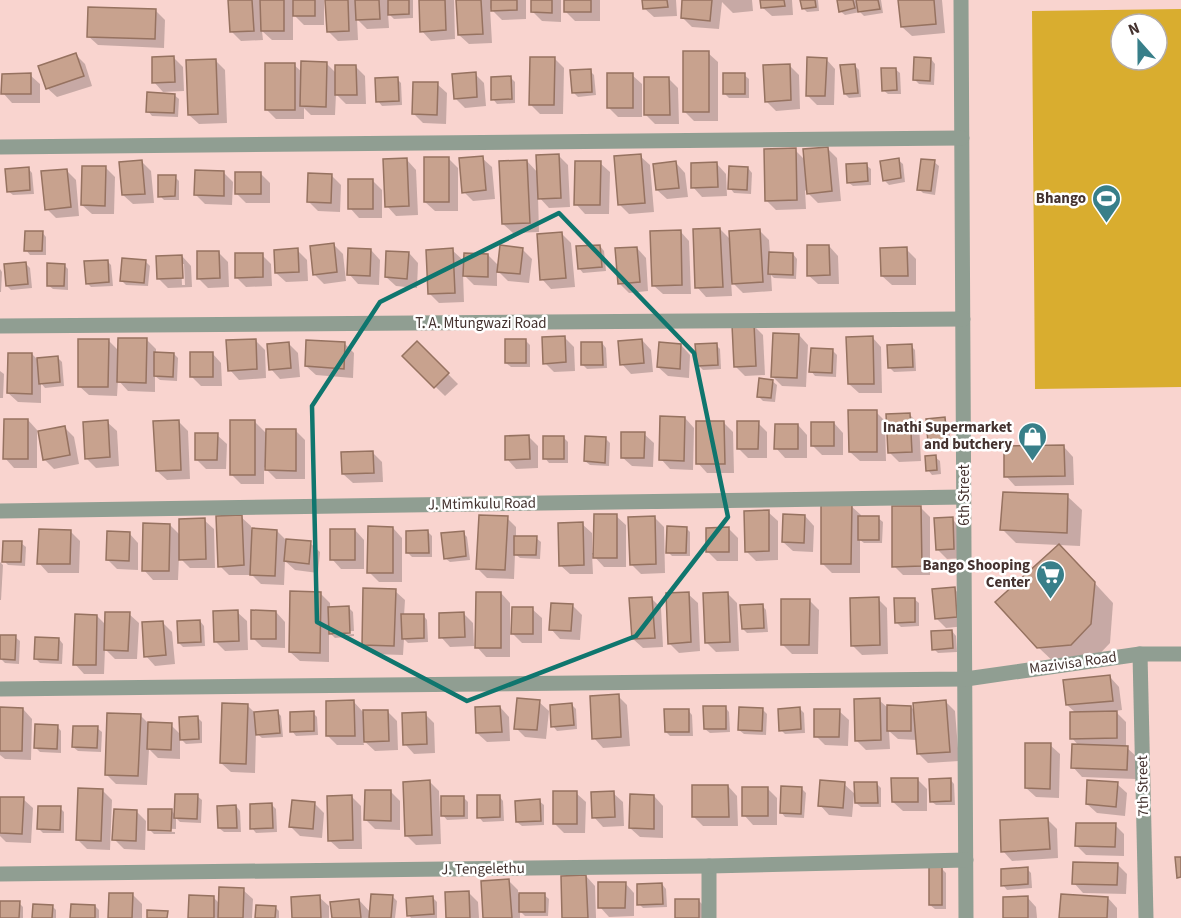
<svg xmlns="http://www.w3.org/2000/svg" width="1181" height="918" font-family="'Source Sans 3',sans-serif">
<rect width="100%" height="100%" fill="#f9d4cf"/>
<path fill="#d9ad2f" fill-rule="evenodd" d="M1181 9V387L1035 389 1032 11ZM1121 24H1157V60H1121Z"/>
<g fill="#0003" fill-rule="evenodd">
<polygon points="230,0 324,0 324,25 304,25 293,14 293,40 272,40 262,31 263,40 241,41 231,31"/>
<polygon points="327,0 413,0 413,18 394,19 388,13 389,28 367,29 357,19 358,40 338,41 328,31"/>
<polygon points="420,0 454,0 455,39 431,41 422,31"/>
<polygon points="457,0 526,0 526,19 502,20 490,8 492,43 469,44 459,35"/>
<polygon points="533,0 561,0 561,22 542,21 532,11"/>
<polygon points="566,0 600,0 600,21 575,21 566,12"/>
<polygon points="644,0 676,0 677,16 654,17 644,8"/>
<polygon points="684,0 752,0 753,11 733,13 722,2 719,29 692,27 682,17"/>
<polygon points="762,0 792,0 793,15 772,16 762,7"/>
<polygon points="802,0 818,0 819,11 807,12 803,8"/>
<polygon points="838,0 855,0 856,2 858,0 881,0 883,13 864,16 860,12 845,15 840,11"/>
<polygon points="899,0 942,0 945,33 912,36 902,27"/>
<polygon points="156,11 165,20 164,48 98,45 88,36"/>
<polygon points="708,53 718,62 718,121 694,121 685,112"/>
<polygon points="76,55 85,64 92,86 57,97 47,88"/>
<polygon points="174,58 183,67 184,91 163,92 154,82"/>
<polygon points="555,59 564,68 563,114 540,114 530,104"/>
<polygon points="826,59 835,69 834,105 817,105 807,95"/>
<polygon points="931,59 935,64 934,85 919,84 914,79"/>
<polygon points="215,60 225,70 227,123 199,124 189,115"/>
<polygon points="326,63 336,73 356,67 365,76 366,104 346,104 336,94 335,115 311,115 304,108 304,119 276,119 266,109 294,65 302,72"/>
<polygon points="789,65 799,75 800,109 776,111 766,101"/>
<polygon points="854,65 859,70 861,97 849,98 845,94"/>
<polygon points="895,69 900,73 901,94 888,94 883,90"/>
<polygon points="590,71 594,75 596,95 578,97 573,92"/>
<polygon points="475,74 484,83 486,106 465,108 455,98"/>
<polygon points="30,75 40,84 40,103 12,103 3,93"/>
<polygon points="632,75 642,84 642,117 618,117 608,107"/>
<polygon points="744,75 749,79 749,98 729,98 725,94"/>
<polygon points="511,78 515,82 515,103 497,104 493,99"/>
<polygon points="397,79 401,83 402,105 382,106 378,101"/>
<polygon points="669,79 678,88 679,124 655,124 646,115"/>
<polygon points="437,84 447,93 446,124 423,123 414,114"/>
<polygon points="174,95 179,99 178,117 152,116 148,111"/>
<polygon points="827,148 837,158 841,201 818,203 805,190 806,209 776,210 766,200 795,150 805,160"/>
<polygon points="559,156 568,165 570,207 549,208 538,196 539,232 513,233 503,224 527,161 538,173"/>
<polygon points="640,156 650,165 654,212 629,214 619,204"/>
<polygon points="448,158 458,168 458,211 435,211 425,202"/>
<polygon points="482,158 492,167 495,199 473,201 464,192"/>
<polygon points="407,160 416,170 418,215 396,216 387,206"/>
<polygon points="898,160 903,164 905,182 889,185 884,180"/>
<polygon points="142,162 151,171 154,203 133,204 123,195"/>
<polygon points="934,162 939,166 935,195 923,193 919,189"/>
<polygon points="600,163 610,172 609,214 585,214 576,204"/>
<polygon points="676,163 685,173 688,197 667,199 657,190"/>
<polygon points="717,164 726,174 727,196 702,197 693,187"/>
<polygon points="866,165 871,169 871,185 853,186 848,182"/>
<polygon points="105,167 115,177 114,214 92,214 82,205"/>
<polygon points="28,168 32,173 34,194 13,195 8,191"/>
<polygon points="748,168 752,173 751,194 734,193 730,188"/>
<polygon points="66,170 76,180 79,216 56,218 47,209"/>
<polygon points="223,172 233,182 232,205 205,204 196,195"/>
<polygon points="261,174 270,183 270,203 246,203 236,193"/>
<polygon points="331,175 341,185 340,212 318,211 309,202"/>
<polygon points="175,177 179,181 179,200 164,200 160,196"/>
<polygon points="372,180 382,190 382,218 359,218 350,208"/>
<polygon points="720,229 731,240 759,230 769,240 770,254 793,254 797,259 796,279 774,278 771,275 772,291 743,293 731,281 732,296 706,297 697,287"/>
<polygon points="680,231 689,241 691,294 663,294 653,285"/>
<polygon points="42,232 46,237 46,255 30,255 26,250"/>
<polygon points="562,234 571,243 575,287 551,289 542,279"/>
<polygon points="334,245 343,254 346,281 324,284 314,274"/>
<polygon points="600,246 604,251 606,271 583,273 579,268"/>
<polygon points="829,246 838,256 839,284 818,284 808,275"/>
<polygon points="637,248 646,258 648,291 629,293 619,283"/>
<polygon points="522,249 532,259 529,283 508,281 497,270 497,286 474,285 463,274 464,302 439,303 429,293 452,250 465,262 488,255 499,266"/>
<polygon points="906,249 916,259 916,285 892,285 882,276"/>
<polygon points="297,250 307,260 308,281 286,282 276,273"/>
<polygon points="371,250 380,260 379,285 358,284 349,274"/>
<polygon points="218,252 228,262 229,287 208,288 199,279"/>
<polygon points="409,253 418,263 417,288 396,286 386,277"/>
<polygon points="262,255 271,264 272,286 246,287 236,277"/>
<path d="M182 256 191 266 192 287 168 288 158 278ZM181 264H184L185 285H182Z"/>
<polygon points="107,261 111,265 113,286 91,287 87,283"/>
<polygon points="145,261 150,266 148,286 126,285 121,280"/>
<polygon points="26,264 30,268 32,288 11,290 7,286"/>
<polygon points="64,265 68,269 68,290 53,289 48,285"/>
<polygon points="0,269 2,272 1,292 0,292"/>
<polygon points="754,326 763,335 765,375 745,376 735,366"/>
<polygon points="799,335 808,345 806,387 782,386 772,376"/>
<polygon points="564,337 574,347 575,371 554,372 545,363"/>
<polygon points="872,337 881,347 882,393 859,393 849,384"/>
<polygon points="147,340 156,349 156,353 174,354 178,358 177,381 160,380 155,376 155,392 128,391 118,380 117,396 89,395 79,386 109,341 120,352"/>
<polygon points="255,340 265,350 266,378 239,380 230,370"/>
<polygon points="525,340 530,345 530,367 511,367 506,363"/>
<polygon points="642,340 651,350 653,372 631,374 622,364"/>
<polygon points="417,343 458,384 445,396 404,356"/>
<polygon points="602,343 606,348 607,368 587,369 582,364"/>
<polygon points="289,344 298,353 300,377 280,379 271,369"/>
<polygon points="345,344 354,353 353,378 316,375 306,366"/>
<polygon points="681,345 690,355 689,378 668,376 658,367"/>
<polygon points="716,345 720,349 721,369 703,370 698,365"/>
<polygon points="911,346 915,350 916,371 894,372 889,367"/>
<polygon points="833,351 837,355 836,377 815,376 811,371"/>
<polygon points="212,353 221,363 222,386 201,386 192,377"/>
<polygon points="32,354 37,359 58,358 62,362 64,386 45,388 41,383 41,403 18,402 8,393"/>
<polygon points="0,371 4,374 3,398 0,398"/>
<polygon points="772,381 777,385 775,402 763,401 759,397"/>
<polygon points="876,412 885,421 886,461 860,461 850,452"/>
<polygon points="909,414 919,424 921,461 899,462 890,453"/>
<polygon points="685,418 694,428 693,470 670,469 661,459"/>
<polygon points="944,419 949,423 951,445 934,447 930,442"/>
<polygon points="28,420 37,430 37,468 14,468 5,458"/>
<polygon points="178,421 188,431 190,479 167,480 157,471"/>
<polygon points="107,422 117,431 119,466 96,468 86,458"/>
<polygon points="255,422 267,434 296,431 305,440 305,479 276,479 264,467 264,484 241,484 231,474"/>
<polygon points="724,423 733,432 734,473 707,473 698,463"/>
<polygon points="758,423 767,432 767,458 748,458 738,448"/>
<polygon points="834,423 843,433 843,455 822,455 812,445"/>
<polygon points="798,425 807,435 807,458 785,458 776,448"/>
<polygon points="65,428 74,437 79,464 54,469 44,459"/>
<polygon points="644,434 654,443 653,467 632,466 622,457"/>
<polygon points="217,435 227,444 226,469 206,469 196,459"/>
<polygon points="529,437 538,446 538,468 516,469 507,459"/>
<polygon points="563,437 568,442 568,463 549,463 545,458"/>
<polygon points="605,438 610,443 609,466 590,465 585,461"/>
<polygon points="1064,447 1073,457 1074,485 1015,486 1006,476"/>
<polygon points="373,453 382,462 383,482 353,483 343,474"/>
<polygon points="935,457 940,461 941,474 932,475 928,470"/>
<polygon points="1067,496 1082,510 1080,546 1016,543 1002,529"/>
<polygon points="851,506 861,515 861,518 878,518 883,522 882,543 864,543 860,540 860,573 832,573 822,563"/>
<polygon points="920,507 930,517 930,575 903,575 894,566"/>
<polygon points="768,512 778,521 778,560 756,561 746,551"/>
<polygon points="616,516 626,525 626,567 604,567 592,554 593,574 570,574 560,565 582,524 592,533 592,553 595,553"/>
<polygon points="805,516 814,526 813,552 793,551 783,542"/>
<polygon points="241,517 251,526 251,530 277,531 286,540 310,543 320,552 318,573 295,570 285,561 284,585 261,584 252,575 229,575 220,566"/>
<polygon points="507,518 516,527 516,537 536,538 541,542 540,559 520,558 515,554 514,579 487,578 478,569"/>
<polygon points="655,518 664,527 665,573 641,574 631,564"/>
<polygon points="952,519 962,529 963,558 947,559 937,549"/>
<polygon points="204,520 214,529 215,568 190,568 179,557 178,580 153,580 144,570 170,525 181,536"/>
<polygon points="393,528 402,538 402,582 379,582 369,572"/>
<polygon points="686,528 690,532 690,556 672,556 668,552"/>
<polygon points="729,529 738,538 738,561 717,561 707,551"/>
<polygon points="355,530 364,540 364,569 341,569 332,559"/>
<polygon points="70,531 80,541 79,573 48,573 39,563"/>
<polygon points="428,532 432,536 432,557 412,557 408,553"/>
<polygon points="129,533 138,543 138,570 117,569 108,560"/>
<polygon points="463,533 467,537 470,560 450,562 445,558"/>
<polygon points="21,543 26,547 25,566 8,565 4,561"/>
<polygon points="0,562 3,565 1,600 0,600"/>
<polygon points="1078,565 1113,603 1110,643 1090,664 1058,666 1038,647"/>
<polygon points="954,589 964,598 966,626 946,628 936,618"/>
<polygon points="395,591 405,600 404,616 423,615 427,620 428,642 408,643 404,639 403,655 373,654 364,645"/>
<polygon points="320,593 330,603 330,608 348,607 353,612 354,631 333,632 333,635 354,634 354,636 335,638 329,632 329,662 300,661 290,652"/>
<polygon points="501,593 510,603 510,657 486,657 477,647"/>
<polygon points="727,593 737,603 739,651 716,652 707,643"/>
<polygon points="688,594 698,603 700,651 679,653 669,643"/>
<polygon points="651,598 661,608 663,647 643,648 633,639"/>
<polygon points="878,599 887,608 888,654 862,655 852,645"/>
<polygon points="914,599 919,603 919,626 901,627 896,622"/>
<polygon points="810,601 819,610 818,654 792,654 782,644"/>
<polygon points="762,605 766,610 768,632 747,633 743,629"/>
<polygon points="573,606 582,615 580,640 560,639 551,629"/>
<polygon points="532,609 542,618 542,643 522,643 513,634"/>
<polygon points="237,612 247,621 248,650 225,651 215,641"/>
<polygon points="276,612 285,622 285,648 262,647 253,638"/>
<polygon points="129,614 139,623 137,659 115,659 105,649 104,674 84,674 75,664 97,616 106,625"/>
<polygon points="464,614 473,623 474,646 450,647 441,637"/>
<polygon points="200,621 204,626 205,646 183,647 179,643"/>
<polygon points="163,623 172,632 175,664 155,666 146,656"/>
<polygon points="952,631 956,636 957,652 938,653 934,649"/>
<polygon points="15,637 20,641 19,664 5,663 1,659"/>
<polygon points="59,639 63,644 62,664 40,663 36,659"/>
<polygon points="1110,677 1119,687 1122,710 1115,711 1126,722 1126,747 1137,757 1136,779 1082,777 1073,767 1079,746 1072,738 1076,713 1067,705"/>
<polygon points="618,696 627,705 630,746 603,748 594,738"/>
<polygon points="879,700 889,709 911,707 915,711 946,702 955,711 959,761 928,763 919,754 917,740 898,739 889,731 890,749 866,750 856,740"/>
<polygon points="353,701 363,712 387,711 397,721 398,750 375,751 363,740 364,745 337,745 328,736"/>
<polygon points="539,702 549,711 546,739 525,737 516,728"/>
<polygon points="247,705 255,713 277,712 281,716 283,737 262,738 256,733 255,773 231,772 221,763"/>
<polygon points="572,705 576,709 577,729 557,731 553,726"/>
<polygon points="500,707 509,717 510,741 487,742 477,733"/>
<polygon points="725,707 729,712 730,732 710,733 705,729"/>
<polygon points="0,708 23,709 32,719 31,760 5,759 0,755"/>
<polygon points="762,709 767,714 766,735 744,734 739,730"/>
<polygon points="800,709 804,713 805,733 785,734 781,730"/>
<polygon points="688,710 692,715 693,736 670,736 666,732"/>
<polygon points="839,711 849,720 848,746 825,745 816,736"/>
<polygon points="313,713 317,717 318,735 296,736 292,731"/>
<polygon points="425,714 434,723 435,753 414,754 405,744"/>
<polygon points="140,715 149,724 171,725 181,735 198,718 202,722 202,743 186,744 180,738 180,759 158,758 149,749 147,785 116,784 106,774"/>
<polygon points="57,726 61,731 61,753 40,752 35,747"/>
<polygon points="97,728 102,732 101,752 78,751 73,747"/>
<polygon points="1050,745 1060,754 1059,798 1036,797 1026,788"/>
<polygon points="917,779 927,789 927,811 903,811 893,802"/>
<polygon points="950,779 954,784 955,805 936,805 931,801"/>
<polygon points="430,782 439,791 441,844 416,845 406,835"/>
<polygon points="844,784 856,795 854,795 852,817 829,815 820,805"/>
<polygon points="877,784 881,788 881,807 861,807 856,803"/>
<polygon points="1117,784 1127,793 1125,816 1097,813 1087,804"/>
<polygon points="728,786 737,796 738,826 703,826 694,817"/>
<polygon points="767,788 777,798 777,825 753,825 744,815"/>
<polygon points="802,789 806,793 804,818 785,817 781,812"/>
<polygon points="102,790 112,800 110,850 87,849 78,840"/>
<polygon points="391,792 400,801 400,830 375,829 366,820"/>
<polygon points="576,793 586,802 585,833 564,833 555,824"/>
<polygon points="613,793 623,802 624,826 603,827 594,817"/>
<polygon points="197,796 202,800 201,823 180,822 176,818 176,829 152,828 152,831 175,832 175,834 154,834 149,829 172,811 175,815"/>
<polygon points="499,796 503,801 504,821 483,822 479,817"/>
<polygon points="654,796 663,806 663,838 640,837 630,828"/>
<polygon points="352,797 361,806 362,849 339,849 329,840"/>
<polygon points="0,798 23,799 33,808 31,843 6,842 0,836"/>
<polygon points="464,798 468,802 468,819 447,820 442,814"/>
<polygon points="539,801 544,805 544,825 522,826 517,822"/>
<polygon points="315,804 324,813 322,838 300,836 291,827"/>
<polygon points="272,805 276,809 277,832 256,833 252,828"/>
<polygon points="236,806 240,811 241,832 224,832 219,828"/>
<polygon points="60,808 64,812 64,833 43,833 38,828"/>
<polygon points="136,811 146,821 145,850 124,849 114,839"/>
<polygon points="1047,819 1057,829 1058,858 1012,861 1003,851"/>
<polygon points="1115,825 1124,834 1124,856 1086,855 1077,846"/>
<polygon points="1117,864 1127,874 1126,894 1083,893 1074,883"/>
<polygon points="942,869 946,873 946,909 935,909 930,905"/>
<polygon points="1027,869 1031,873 1032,888 1007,890 1003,885"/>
<polygon points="586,876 595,886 596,918 564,918"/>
<polygon points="509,881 518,890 518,894 544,895 549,899 548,916 525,916 520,911 520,918 485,918"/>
<polygon points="625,883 634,893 634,916 609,917 600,907"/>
<polygon points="662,884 666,889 667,907 643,908 639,904"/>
<polygon points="243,890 253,899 252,918 189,918 214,898 220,904"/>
<polygon points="468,892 478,902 479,918 448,918"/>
<polygon points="133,895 142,904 142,918 109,918"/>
<polygon points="392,896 397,901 395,918 371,918 369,916 369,918 333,918 359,900 371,913"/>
<polygon points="319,897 329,906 329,918 294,918"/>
<polygon points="1027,897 1036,907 1037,918 1005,918"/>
<polygon points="433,898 437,902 437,918 411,918 409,915"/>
<polygon points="1108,898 1117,908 1117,918 1061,918"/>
<polygon points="699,901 703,905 703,918 677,918"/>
<polygon points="0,902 19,903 23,907 23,918 0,918"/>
<polygon points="52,906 56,910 56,918 34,918"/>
<polygon points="95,906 99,910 99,918 72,918"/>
<polygon points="275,907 279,911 279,918 256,918"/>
</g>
<g fill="#c8a28e" stroke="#967260" stroke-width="1.5">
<polygon points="228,0 252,0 254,31 230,32"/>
<polygon points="260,0 284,0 284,31 261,31"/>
<rect x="293" y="0" width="22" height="16"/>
<polygon points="325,0 348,0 349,31 327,32"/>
<polygon points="355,0 379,0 380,19 356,20"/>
<polygon points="388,0 409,0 409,14 388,15"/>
<polygon points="419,0 445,0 446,30 420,32"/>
<polygon points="456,0 481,0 483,34 458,35"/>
<polygon points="491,0 517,0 517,10 491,11"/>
<polygon points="531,0 552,0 552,13 531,12"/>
<rect x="564" y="0" width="27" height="12"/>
<polygon points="642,0 667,0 668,7 643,9"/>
<polygon points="682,0 712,0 710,21 681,18"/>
<polygon points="760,0 784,0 785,6 761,8"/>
<polygon points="800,0 815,0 816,7 802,9"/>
<polygon points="837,0 853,0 855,8 839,12"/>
<polygon points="856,0 878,0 880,9 858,12"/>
<polygon points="898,0 934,0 936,24 901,27"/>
<polygon points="88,7 156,9 155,39 87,37"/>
<rect x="683" y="51" width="26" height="61"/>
<polygon points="76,53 84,76 46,89 38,66"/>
<polygon points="174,56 175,82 152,83 152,57"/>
<polygon points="530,57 555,57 554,105 529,105"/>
<polygon points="807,57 827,58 825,96 806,96"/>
<polygon points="914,57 931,58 930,81 913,80"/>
<polygon points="216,59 218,114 188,115 186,60"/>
<polygon points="301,61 327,62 326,107 300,106"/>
<rect x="265" y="63" width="30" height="47"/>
<polygon points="790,64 791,100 765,102 763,65"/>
<polygon points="855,64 858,93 844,94 840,65"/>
<polygon points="335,65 356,65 357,95 335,95"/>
<polygon points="881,68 896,68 897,90 882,91"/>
<polygon points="591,69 592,92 572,93 570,70"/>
<polygon points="476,72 477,97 454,99 452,74"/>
<polygon points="31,73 31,94 1,94 2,74"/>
<rect x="607" y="73" width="26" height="35"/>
<rect x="723" y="73" width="22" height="21"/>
<polygon points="511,76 512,99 491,100 491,77"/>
<polygon points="398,77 399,101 376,102 375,78"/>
<polygon points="644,77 669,77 670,115 644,115"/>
<polygon points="413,82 438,82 437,115 412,114"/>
<polygon points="147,92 175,94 174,113 146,112"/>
<polygon points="828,147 832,191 807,194 803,149"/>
<polygon points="796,148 797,200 765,201 764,149"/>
<polygon points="559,154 561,198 538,199 536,155"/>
<polygon points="641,154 645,203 618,205 614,156"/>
<polygon points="483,156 486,190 462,193 459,158"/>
<rect x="424" y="157" width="25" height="45"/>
<polygon points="407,158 409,206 385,207 383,159"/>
<polygon points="899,158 901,178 883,181 880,161"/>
<polygon points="921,159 935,160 931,191 917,190"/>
<polygon points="142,160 145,194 122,195 119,162"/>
<polygon points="527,160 530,223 502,224 499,161"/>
<polygon points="575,161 601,161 600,205 574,205"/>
<polygon points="676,161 679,188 656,190 653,164"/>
<polygon points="717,162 718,187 691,188 691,163"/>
<polygon points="867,163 868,181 847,183 846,164"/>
<polygon points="82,166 106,166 105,206 81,205"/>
<polygon points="729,166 748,167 747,190 728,189"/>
<polygon points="29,167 30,190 7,192 5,169"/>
<polygon points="67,169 71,207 45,210 41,171"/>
<polygon points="195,170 224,171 224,196 194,195"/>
<rect x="235" y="172" width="26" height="22"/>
<polygon points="308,173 332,174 331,203 307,202"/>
<polygon points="158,175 176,175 175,196 158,197"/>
<rect x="348" y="179" width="25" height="30"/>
<polygon points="720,228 723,287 695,288 693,229"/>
<polygon points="760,229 763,282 732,284 729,231"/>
<polygon points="681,230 682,285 652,286 650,231"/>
<polygon points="25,231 43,231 42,251 24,251"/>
<polygon points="562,232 566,278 540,280 537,234"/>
<polygon points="334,243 337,272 313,275 310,246"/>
<polygon points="500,245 523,248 520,274 497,272"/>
<polygon points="600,245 602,267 578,269 576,246"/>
<polygon points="807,245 829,245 830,275 807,276"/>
<polygon points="637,247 640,282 618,284 615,248"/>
<polygon points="907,247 908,276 881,276 880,248"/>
<polygon points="298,248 299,272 275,273 274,250"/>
<polygon points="348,248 371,249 370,276 347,275"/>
<polygon points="453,248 455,293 428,294 426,250"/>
<polygon points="197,251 219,251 220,278 197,279"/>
<polygon points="386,251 409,252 407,279 385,277"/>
<polygon points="769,252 793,253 793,275 768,274"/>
<polygon points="235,253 263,253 263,277 235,278"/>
<polygon points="464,253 488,254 488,277 463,276"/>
<polygon points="182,255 183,278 157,279 156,256"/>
<polygon points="122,258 146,260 144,283 120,281"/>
<polygon points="108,260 109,282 86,284 84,261"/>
<polygon points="26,262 28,284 6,286 4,264"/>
<polygon points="47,263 65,264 64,286 47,286"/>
<polygon points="754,324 756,366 734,367 732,325"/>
<polygon points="773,333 799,334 797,378 771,377"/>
<polygon points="565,336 566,362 543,364 542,337"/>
<polygon points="873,336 874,384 848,384 846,337"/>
<polygon points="118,338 147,338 146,383 117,382"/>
<polygon points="78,339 109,339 108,387 78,387"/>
<polygon points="256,339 257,369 228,371 226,340"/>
<rect x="505" y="339" width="21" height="24"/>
<polygon points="642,339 644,363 620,365 618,341"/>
<polygon points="306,340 345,342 344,369 305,366"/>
<polygon points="417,341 449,373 434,388 402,356"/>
<polygon points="289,342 291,368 269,370 267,344"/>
<polygon points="581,342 602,342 603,365 581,365"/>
<polygon points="659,342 681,344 680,369 657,367"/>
<polygon points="717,343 718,365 697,366 695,344"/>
<polygon points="912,344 913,367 888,368 887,345"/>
<polygon points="811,348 833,349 832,373 809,372"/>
<polygon points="154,352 174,353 173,377 154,376"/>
<rect x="190" y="352" width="23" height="25"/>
<polygon points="8,353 32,353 32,394 7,393"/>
<polygon points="58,356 60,382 39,384 37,358"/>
<polygon points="759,378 773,380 771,398 757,397"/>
<polygon points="848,410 877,410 877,452 849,452"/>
<polygon points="910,413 912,452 888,453 886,414"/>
<polygon points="660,416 685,417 684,461 659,460"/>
<polygon points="945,417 947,441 928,443 926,419"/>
<polygon points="4,419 28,419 28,459 3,459"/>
<polygon points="108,420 110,457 85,459 83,422"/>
<polygon points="179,420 181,470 156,471 153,421"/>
<rect x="230" y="420" width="25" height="55"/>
<polygon points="696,421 724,421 725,464 696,464"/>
<polygon points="737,421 759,421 758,449 737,449"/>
<rect x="811" y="422" width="23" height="24"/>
<polygon points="775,424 798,424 798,449 774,449"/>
<polygon points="65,426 70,455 43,460 38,431"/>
<polygon points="266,429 296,429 296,471 265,470"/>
<polygon points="621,432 645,432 644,458 621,458"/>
<polygon points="195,433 218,433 217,460 195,460"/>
<polygon points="529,435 530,459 505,460 505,436"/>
<rect x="543" y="436" width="21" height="23"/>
<polygon points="585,436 606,437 605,463 584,461"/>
<polygon points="1064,445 1065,476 1004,477 1004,446"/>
<polygon points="373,451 374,473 342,474 341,452"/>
<polygon points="936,455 937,470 926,471 925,456"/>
<polygon points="1003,492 1068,494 1067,533 1000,530"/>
<polygon points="821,504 852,504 851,564 821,564"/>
<polygon points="892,506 921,506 922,566 892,567"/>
<polygon points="769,510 769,551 745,552 744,511"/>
<polygon points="594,514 617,514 617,558 593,558"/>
<polygon points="783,514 805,515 804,543 782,542"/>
<polygon points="242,515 244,565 218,567 216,516"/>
<polygon points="479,515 508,516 505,570 476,569"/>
<polygon points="655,516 656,564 630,565 628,517"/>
<rect x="858" y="516" width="21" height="24"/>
<polygon points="953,517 954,549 936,550 934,518"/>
<polygon points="205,518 206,559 179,560 179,519"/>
<polygon points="583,522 584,565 559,566 558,523"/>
<polygon points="143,523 170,524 169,571 142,571"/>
<polygon points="368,526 393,527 393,573 367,573"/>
<polygon points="667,526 687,527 686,553 666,553"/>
<polygon points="729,527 729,552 706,552 706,528"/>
<polygon points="252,528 277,530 275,576 250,575"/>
<polygon points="39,529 71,530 70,564 37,564"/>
<rect x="330" y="529" width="25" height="31"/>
<polygon points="428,530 429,553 406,553 406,531"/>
<polygon points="107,531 130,532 129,561 106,560"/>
<polygon points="464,531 466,556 444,559 441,533"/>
<polygon points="514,536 537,536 536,555 514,555"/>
<polygon points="286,539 311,541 309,564 284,561"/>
<polygon points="3,541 22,541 21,562 2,562"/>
<polygon points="1059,544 1095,582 1091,624 1071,645 1037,648 995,602"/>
<polygon points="955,587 957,617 935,619 932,589"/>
<polygon points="363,588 396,589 394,646 362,645"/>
<polygon points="290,591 321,592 320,653 289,652"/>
<polygon points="476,592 501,592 501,648 475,648"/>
<polygon points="689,592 691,642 668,644 666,593"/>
<polygon points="728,592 730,642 705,643 703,593"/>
<polygon points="652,597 655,638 632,639 629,598"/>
<polygon points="879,597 880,645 851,646 850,598"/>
<polygon points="894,598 915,598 915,622 895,623"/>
<polygon points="781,599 810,599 809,645 781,645"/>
<polygon points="551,603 573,604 571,631 549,630"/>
<polygon points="763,604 764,628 742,629 740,605"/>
<polygon points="349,606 350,633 329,634 328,607"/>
<polygon points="512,607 533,607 533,634 511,634"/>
<polygon points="238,610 239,641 214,642 213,611"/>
<polygon points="251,610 276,611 276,639 251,639"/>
<polygon points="105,612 130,612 128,651 104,650"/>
<polygon points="464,612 465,637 439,638 439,613"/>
<polygon points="75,614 97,615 96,665 73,665"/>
<polygon points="401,614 424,614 424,638 402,639"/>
<polygon points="200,620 201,642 178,643 177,621"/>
<polygon points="163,621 166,655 144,657 142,622"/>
<polygon points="952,630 953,648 932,650 931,631"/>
<polygon points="0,635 16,635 15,660 0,659"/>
<polygon points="35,637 59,638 58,660 34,659"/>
<polygon points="1110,675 1113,701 1066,705 1063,680"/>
<polygon points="619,694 621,737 592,739 590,696"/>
<polygon points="517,698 540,700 537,730 514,729"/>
<polygon points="880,698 881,740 855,741 854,699"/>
<polygon points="354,700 355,736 326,736 326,701"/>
<polygon points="946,700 950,752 917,754 913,703"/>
<polygon points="222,703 248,704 246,764 220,763"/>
<polygon points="572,703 574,725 551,727 550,705"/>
<polygon points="887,705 911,706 911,731 887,731"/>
<polygon points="500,706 502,732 476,733 475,707"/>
<polygon points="703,706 726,706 726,729 704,729"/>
<polygon points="0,707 23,708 22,751 0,751"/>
<polygon points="739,707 763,708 762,731 738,730"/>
<polygon points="800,707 801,729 779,731 778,709"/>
<polygon points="664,709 689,709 689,732 665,732"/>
<polygon points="814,709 840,709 839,737 814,737"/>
<polygon points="278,710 280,733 256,735 254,712"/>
<polygon points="363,710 388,710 389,741 364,742"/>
<polygon points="314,711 314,731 290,732 290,712"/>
<polygon points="1117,711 1117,738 1070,739 1070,712"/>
<polygon points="426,712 427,744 403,745 402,713"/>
<polygon points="107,713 141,714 138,776 105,775"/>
<polygon points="198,716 199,739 180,740 179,717"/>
<polygon points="148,722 172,723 171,750 147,749"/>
<polygon points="35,724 58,725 57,749 34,748"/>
<polygon points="73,726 98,726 97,748 72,747"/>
<polygon points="1025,743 1051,743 1050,789 1025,788"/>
<polygon points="1072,744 1128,746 1127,770 1071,768"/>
<polygon points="891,778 918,778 918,802 892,802"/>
<polygon points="951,778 951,801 930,802 929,779"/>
<polygon points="430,780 432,835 405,836 403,782"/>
<polygon points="820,780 845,782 843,808 818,806"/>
<polygon points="1087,780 1118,782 1116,807 1086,804"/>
<polygon points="854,782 877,782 878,803 855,803"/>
<polygon points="692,785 728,785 729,817 692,817"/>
<polygon points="781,786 802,787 801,814 780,813"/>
<rect x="742" y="787" width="26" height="29"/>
<polygon points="78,788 103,789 101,841 76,840"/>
<polygon points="365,790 391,790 391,821 364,820"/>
<rect x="553" y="791" width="24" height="33"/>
<polygon points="614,791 615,817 592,818 591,792"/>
<polygon points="175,794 198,794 197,819 174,818"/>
<polygon points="630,794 654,795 654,829 629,828"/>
<polygon points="352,795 353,840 328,841 327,796"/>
<polygon points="477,795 500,795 500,817 477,818"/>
<rect x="441" y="796" width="23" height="20"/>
<polygon points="0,797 24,797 22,834 0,833"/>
<polygon points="540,799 541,821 516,822 515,801"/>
<polygon points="292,800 315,802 313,829 289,827"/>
<polygon points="272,803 273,828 250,829 250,804"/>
<polygon points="236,805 237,828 218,828 217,806"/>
<polygon points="38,806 61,806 60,830 37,829"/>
<polygon points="114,809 137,810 136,841 112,840"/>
<polygon points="148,809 172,809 171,831 148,830"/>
<polygon points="1048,818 1050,849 1001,852 1000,820"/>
<polygon points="1076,823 1116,823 1115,847 1075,846"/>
<polygon points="1175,857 1181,857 1181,877 1177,878"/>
<polygon points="1073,862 1118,863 1117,885 1072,884"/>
<rect x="929" y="867" width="13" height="38"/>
<polygon points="1028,867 1028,884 1001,886 1001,869"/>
<polygon points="586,875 588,918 562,918 561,876"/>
<polygon points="509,879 512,918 483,918 481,881"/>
<polygon points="598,882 626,882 625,908 598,908"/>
<polygon points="662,883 663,904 637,905 637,884"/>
<polygon points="219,887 244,888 243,918 218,918"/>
<polygon points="469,891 470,918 446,918 445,892"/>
<polygon points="109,893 133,893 132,918 108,918"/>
<rect x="519" y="893" width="26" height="19"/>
<polygon points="371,894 393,895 391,918 369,918"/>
<polygon points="1061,894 1108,897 1107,918 1059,918"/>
<polygon points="189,895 214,896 214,918 188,918"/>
<polygon points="320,895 321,918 292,918 291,897"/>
<polygon points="433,896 434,914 407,916 406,898"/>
<polygon points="1028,896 1028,918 1003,918 1003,897"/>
<polygon points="359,899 361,918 332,918 330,902"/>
<rect x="675" y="899" width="24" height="19"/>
<polygon points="0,901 20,901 19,918 0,918"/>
<polygon points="33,904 53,905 52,918 32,918"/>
<polygon points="71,904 95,905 95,918 70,918"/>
<polygon points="256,905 276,906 275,918 255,918"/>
<polygon points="147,910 168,911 167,918 147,918"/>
</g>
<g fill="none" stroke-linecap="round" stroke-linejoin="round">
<g stroke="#909e92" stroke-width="15">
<polyline points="961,0 966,918"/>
<polyline points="0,147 962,138"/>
<polyline points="0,326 963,319"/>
<polyline points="0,511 964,497"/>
<polyline points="1140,654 1146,918"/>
<polyline points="0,689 966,679 1140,654 1181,654"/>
<polyline points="709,866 709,918"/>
<polyline points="0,874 709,866 966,860"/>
</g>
</g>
<path fill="none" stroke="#0f766e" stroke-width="4.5" stroke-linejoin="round" d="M559 213 694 353 728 517 636 636 467 701 317 622 312 406 380 302Z"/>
<defs>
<symbol id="stadium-pin" viewBox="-11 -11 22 30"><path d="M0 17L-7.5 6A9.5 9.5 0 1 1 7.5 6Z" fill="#387f89" stroke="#fff"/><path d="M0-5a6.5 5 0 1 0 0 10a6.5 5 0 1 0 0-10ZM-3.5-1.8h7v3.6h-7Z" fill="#fff"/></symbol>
<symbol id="shop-pin" viewBox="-11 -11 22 30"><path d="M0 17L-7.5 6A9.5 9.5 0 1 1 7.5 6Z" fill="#387f89" stroke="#fff"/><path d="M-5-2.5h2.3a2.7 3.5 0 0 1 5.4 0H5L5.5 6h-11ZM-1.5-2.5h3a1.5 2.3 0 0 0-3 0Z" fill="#fff"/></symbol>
<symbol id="supermarket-pin" viewBox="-11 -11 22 30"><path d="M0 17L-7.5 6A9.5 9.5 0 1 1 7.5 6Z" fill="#387f89" stroke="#fff"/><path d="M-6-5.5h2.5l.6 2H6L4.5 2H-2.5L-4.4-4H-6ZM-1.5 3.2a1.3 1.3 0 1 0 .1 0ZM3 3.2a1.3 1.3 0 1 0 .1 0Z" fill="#fff"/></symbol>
</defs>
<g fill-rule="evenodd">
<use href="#stadium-pin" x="1090" y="182" width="33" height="45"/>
<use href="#shop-pin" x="1016" y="420" width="33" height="45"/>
<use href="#supermarket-pin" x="1034" y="558" width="33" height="45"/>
</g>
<g text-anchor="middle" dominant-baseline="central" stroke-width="5" stroke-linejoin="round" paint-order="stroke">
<g font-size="15" font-weight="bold" fill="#44322f" stroke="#fff" text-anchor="end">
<text x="1086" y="198">Bhango</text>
<text x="1012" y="427">Inathi Supermarket<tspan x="1012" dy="17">and butchery</tspan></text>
<text x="1030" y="565">Bango Shooping<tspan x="1030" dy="17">Center</tspan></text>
</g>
<g font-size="15" fill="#44322f" stroke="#fff">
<text x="481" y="323">T. A. Mtungwazi Road</text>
<text transform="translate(964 495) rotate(-90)">6th Street</text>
<text transform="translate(482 504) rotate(-1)">J. Mtimkulu Road</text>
<text transform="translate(1073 663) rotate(-8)">Mazivisa Road</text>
<text transform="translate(1143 786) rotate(-91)">7th Street</text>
<text transform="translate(483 869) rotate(-1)">J. Tengelethu</text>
</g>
</g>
<g transform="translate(1139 42) rotate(339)"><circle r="28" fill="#ffffff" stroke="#b4adac" stroke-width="1.5"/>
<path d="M0-4.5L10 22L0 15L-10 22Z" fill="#387f89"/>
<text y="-9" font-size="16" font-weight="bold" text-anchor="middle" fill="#44322f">N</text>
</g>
</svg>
